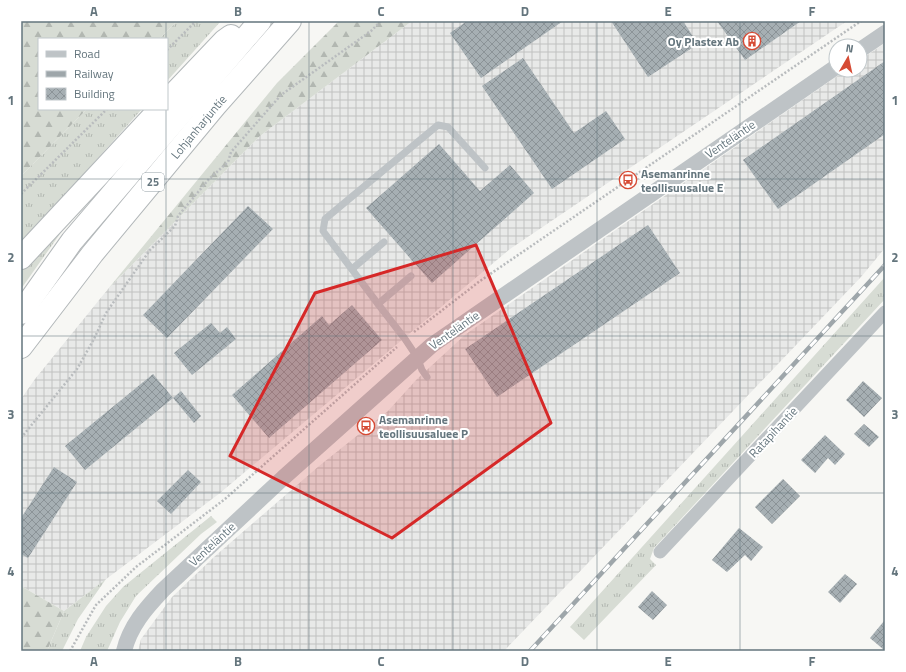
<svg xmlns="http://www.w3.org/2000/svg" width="906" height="672" font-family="'Titillium Web',sans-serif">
<defs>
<pattern id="industrial-grid" width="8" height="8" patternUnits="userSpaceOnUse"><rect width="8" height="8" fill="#e8e9e8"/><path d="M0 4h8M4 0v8" fill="none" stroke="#c0c1c1"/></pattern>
<pattern id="grass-tufts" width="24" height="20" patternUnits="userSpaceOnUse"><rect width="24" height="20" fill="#d7dcd4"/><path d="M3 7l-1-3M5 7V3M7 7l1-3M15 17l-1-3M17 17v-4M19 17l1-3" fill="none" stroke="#b2b7b1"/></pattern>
<pattern id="forest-firs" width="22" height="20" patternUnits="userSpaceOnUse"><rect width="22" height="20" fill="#d7dcd4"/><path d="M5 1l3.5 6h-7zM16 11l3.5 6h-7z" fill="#b2b7b1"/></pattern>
<pattern id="building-cross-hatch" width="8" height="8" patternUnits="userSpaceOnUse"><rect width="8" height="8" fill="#a6afb3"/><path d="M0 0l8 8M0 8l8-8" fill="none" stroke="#8b9397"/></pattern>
</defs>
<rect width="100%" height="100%" fill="#f7f7f4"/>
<g fill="url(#industrial-grid)">
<polygon points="412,21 847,21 510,249 220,493 64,611 21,586 21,399 35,379 108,289 260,136"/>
<polygon points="885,43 885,248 861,277 504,651 138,651 141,639 172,597 214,557 319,466 388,411 417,379 466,334 846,70 860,70 860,60"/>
</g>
<g fill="url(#grass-tufts)">
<polygon points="177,21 221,21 167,81 167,39 159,39"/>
<polygon points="87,109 142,109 21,244 21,176"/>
<polygon points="67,224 21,289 21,269 42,246"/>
<polygon points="885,277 885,299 654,548 650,559 656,565 584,640 570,627"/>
<polygon points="211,516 217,522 201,534 136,596 120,622 107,651 80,651 86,637 106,606 123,587"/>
<polygon points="106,579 78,619 62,651 47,651 64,611"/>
</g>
<g fill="url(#forest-firs)">
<polygon points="21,21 177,21 159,39 39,39 39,109 87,109 21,176"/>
<polygon points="339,21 412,21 260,136 108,289 277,83"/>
<polygon points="21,586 64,611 47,651 21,651"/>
</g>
<g fill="url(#building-cross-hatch)">
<polygon points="467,21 563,21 481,78 450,33"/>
<polygon points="611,21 683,21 698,44 648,77"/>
<polygon points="717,21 801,21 745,60"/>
<polygon points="523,58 574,133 606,111 625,139 552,189 482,86"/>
<polygon points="885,61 885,134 778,209 743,160"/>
<polygon points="439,144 480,191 510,165 534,193 432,283 366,208"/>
<polygon points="248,206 273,229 167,338 143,315"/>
<polygon points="648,225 680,273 497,397 465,349"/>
<polygon points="352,305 382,340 269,438 232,395 322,316 329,325"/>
<polygon points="211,323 220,333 227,327 236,339 192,375 174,353"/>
<polygon points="153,374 173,398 85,470 65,446"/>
<polygon points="863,381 882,398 864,417 846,400"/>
<polygon points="181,391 201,416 194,423 173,398"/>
<polygon points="864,424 879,437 869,447 854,434"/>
<polygon points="825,435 845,454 835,465 828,458 815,473 801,460"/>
<polygon points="54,467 77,482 28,558 21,554 21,518"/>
<polygon points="188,470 201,482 171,514 157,501"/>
<polygon points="783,479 800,496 772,524 755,507"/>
<polygon points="739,528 763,547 751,561 745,555 727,572 712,560"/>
<polygon points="845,574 857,584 840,603 828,592"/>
<polygon points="652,591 667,605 653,620 638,607"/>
<polygon points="884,621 885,622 885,648 884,650 870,638"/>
</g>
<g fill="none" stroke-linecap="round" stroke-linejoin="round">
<defs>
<g id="trunk">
<polyline points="167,101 224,41 231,36"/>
<polyline points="21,258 160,109"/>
<polyline points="21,313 72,241 260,21"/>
<path id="s1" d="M21 347 93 253 215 106 290 21"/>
</g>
</defs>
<use href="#trunk" stroke="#b2b7b9" stroke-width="24"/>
<g stroke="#b9bcbe" stroke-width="2.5" stroke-dasharray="2 2" stroke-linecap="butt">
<polyline points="167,50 196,21"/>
<polyline points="21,194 107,109"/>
<polyline points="414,332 480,281 861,21"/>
<polyline points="21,438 77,369 94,339 106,313 150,250 175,226 178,216 209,179 228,162 231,152 281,95 371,31 381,21"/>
<polyline points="70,651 96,605 136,567 225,499 397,347"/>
</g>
<g stroke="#bec3c6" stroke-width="7">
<polyline points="352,269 384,242"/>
<polyline points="378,304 411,276"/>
<polyline points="427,377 422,370 417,357 405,339 378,304 323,231 325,219 438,125 448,127 485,168"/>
</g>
<polyline stroke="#bec3c6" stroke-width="13" points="660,552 885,312"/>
<g stroke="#bec3c6" stroke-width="16">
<polyline points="860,50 885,33"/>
<path d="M124 651C130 626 146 608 163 590L283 478 432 345 836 67"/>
</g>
<use href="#trunk" stroke="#fff" stroke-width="22"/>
<defs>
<polyline id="rail" points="530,651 885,265"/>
</defs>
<use href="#rail" stroke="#9ea6aa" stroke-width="4.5"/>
<use href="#rail" stroke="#fff" stroke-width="3" stroke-dasharray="9" stroke-linecap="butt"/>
</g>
<path fill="#d62828" fill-opacity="0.2" stroke="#d62828" stroke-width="3" stroke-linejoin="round" d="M476 245 551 423 392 538 230 456 315 293Z"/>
<path fill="none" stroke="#64757d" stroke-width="1" stroke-opacity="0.55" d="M166 21V39M309 21V651M453 21V651M597 21V651M740 21V651M166 109V651M21 179H885M21 336H885M21 493H885"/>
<defs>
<symbol id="building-ring" viewBox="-11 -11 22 22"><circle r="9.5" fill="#fff" stroke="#d64b35" stroke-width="1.5"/><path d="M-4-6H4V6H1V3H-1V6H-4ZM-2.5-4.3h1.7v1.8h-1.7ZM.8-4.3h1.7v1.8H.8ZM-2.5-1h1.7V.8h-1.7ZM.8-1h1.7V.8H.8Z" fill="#d64b35"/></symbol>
<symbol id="bus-ring" viewBox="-11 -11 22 22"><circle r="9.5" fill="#fff" stroke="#d64b35" stroke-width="1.5"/><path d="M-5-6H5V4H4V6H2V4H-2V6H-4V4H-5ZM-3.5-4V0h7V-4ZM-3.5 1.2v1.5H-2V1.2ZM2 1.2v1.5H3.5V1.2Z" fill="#d64b35"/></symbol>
</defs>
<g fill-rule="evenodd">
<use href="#building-ring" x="742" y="31" width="20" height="20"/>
<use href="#bus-ring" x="618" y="170" width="20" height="20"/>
<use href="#bus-ring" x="356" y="416" width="20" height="20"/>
</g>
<g text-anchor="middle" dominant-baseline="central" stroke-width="4" stroke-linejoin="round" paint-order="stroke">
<rect fill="#fff" stroke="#929ea4" stroke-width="1" x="142" y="173" width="22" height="18" rx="3"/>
<g font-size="11" font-weight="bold" fill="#64757d">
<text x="153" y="182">25</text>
</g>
<g font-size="12" font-weight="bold" fill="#64757d" stroke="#fff" text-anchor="start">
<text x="739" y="41" text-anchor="end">Oy Plastex Ab</text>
<text x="641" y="173">Asemanrinne<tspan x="641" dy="14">teollisuusalue E</tspan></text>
<text x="379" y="419">Asemanrinne<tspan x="379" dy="14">teollisuusaluee P</tspan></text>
</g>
<g font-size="12" fill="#64757d" stroke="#fff">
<text stroke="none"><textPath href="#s1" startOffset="283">Lohjanharjuntie</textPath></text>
<text transform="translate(730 139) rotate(-34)">Venteläntie</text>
<text transform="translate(454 330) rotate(-35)">Venteläntie</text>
<text transform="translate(773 432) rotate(-47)">Ratapihantie</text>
<text transform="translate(212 544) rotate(-43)">Venteläntie</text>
</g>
</g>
<rect width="906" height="672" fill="none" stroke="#ffffff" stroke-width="44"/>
<rect x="38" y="38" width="130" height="72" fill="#ffffff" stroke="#c1c8cb"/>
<rect x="46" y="51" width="20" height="6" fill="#bec3c6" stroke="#c1c8cb"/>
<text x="74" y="58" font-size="12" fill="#64757d">Road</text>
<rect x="46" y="71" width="20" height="6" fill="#9ea6aa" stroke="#c1c8cb"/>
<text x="74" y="78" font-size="12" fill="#64757d">Railway</text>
<rect x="46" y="88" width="20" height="12" fill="url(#building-cross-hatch)" stroke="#c1c8cb"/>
<text x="74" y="98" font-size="12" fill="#64757d">Building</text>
<g transform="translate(848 58) rotate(9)"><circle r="19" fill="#ffffff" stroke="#c1c8cb"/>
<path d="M0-3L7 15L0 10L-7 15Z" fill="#d64b35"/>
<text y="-6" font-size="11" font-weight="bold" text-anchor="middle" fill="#64757d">N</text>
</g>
<rect x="22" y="22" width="862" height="628" fill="none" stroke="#64757d" stroke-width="1.5"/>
<g font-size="13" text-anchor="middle" font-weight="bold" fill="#64757d">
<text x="94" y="16">A</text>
<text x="238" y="16">B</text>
<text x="381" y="16">C</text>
<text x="525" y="16">D</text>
<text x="668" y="16">E</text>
<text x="812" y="16">F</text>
<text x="11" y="105">1</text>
<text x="895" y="105">1</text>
<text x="11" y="262">2</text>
<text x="895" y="262">2</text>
<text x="11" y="419">3</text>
<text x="895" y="419">3</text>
<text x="11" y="576">4</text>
<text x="895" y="576">4</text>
<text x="94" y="666">A</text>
<text x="238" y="666">B</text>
<text x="381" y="666">C</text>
<text x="525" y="666">D</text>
<text x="668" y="666">E</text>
<text x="812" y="666">F</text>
</g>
</svg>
